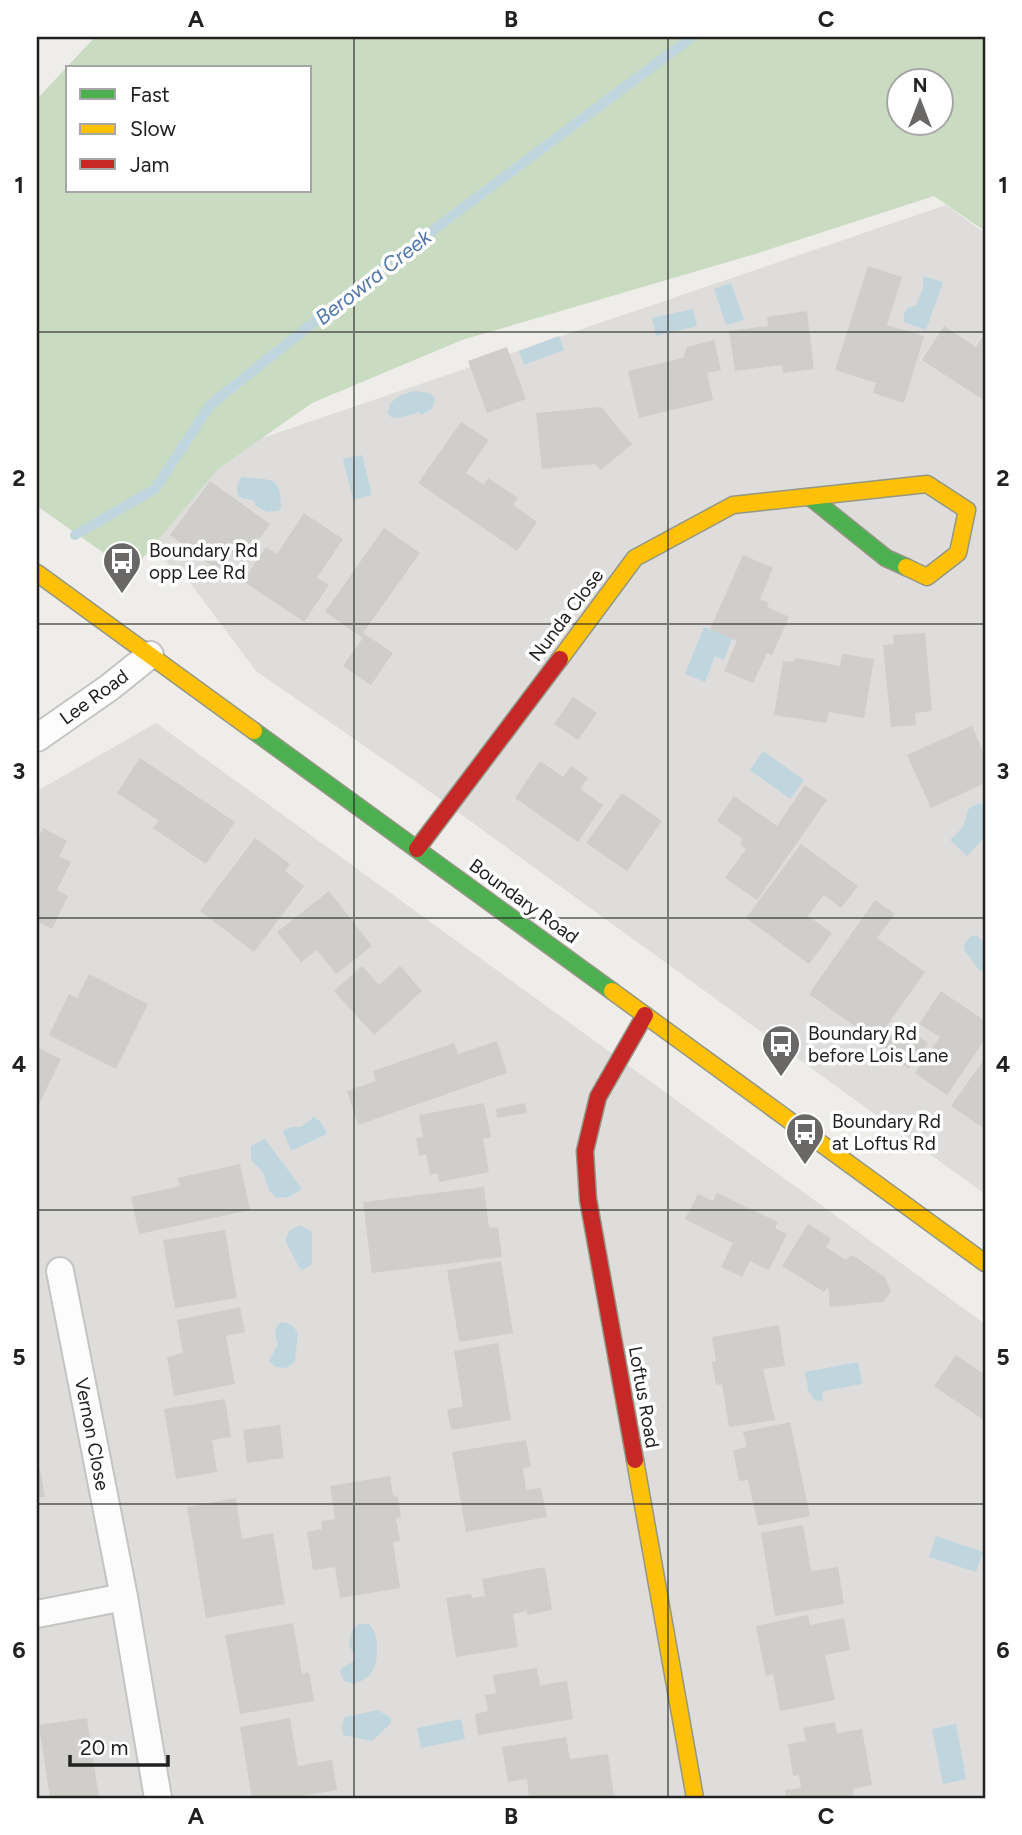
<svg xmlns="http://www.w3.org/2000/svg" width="1022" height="1835" font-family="Figtree,sans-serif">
<rect width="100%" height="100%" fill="#eeedea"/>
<g fill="#dedddb">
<polygon points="946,205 985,233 985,1194 415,781 256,671 184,575 80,500"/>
<polygon points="156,723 985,1324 985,1798 37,1798 37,791"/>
</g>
<path fill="#c9dbc1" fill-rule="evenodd" d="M95 37H985V231L934 196 755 254 462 340 312 403 218 469 131 572 37 506V99ZM68 68H310V191H68ZM900 80H942V122H900Z"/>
<g fill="#c0d6df">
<polygon points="923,276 943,282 926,330 904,322 904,313 908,308 916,305 923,289"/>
<polygon points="731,283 744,320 726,325 714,289"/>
<polygon points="693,309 697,326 656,336 652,318"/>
<polygon points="559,336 564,350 524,365 519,351"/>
<polygon points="414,391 430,393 435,399 432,409 421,415 419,412 403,417 392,418 388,413 390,403 401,395"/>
<polygon points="362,455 372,495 353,500 343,459"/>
<path d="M242 477C271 481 281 474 281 508L278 511 267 512 256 506 254 501 239 497C236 488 236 484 242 477Z"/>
<polygon points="704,627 732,638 724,660 715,656 705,682 685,674"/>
<polygon points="763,751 804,780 790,799 750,770"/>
<polygon points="980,803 985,809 985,837 967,856 950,840 963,827 969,808"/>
<polygon points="976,935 985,943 985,970 980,971 965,951 964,945 970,937"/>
<polygon points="314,1117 321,1122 327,1134 291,1151 283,1131 292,1127 301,1127"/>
<polygon points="265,1139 302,1189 289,1197 276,1198 269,1190 263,1172 251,1160 251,1146"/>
<polygon points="300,1225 312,1232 312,1264 303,1270 299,1267 285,1240 290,1230"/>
<path d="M282 1322 292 1325 298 1333 295 1361 287 1368 276 1367 269 1361 278 1344C276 1335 271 1329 282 1322Z"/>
<polygon points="858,1362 862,1384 823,1391 822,1401 814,1400 808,1390 805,1372"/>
<polygon points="936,1536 983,1552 976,1572 929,1557"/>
<path d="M359 1624H369C380 1633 380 1666 369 1676 365 1679 359 1682 354 1684L344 1681 340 1671 342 1668 354 1661V1655L349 1645 352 1630Z"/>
<polygon points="378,1710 391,1718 391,1723 372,1741 343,1735 342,1724 345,1717"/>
<polygon points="461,1719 465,1739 421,1748 417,1728"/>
<polygon points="956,1724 966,1779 943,1784 932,1729"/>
</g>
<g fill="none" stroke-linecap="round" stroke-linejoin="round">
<polyline stroke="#c0d6df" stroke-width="10" points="75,535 155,489 210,405 381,269 692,37"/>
</g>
<g fill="#cfcecb">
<polygon points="868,266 902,277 887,325 924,336 904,403 873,393 876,383 835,370"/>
<polygon points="807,311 814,369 783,373 782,365 735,371 729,331 768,326 767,317"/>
<polygon points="944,326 976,347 985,333 985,401 922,360"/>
<polygon points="714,340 721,370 707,373 713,400 639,418 628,371 683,358 687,347"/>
<polygon points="507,347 526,399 487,413 468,361"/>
<polygon points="601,407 632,444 601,470 595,464 542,469 536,413"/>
<polygon points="461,422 489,440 466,473 484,485 488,478 518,498 513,505 537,522 517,551 418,483"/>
<polygon points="210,481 270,524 243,562 231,553 219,571 170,535"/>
<polygon points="304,513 343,539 317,578 329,585 304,622 243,581 266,547 277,554"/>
<polygon points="384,528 420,553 363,633 393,653 371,685 343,666 363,638 325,612"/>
<polygon points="743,555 773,568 760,599 769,603 767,607 789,617 772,655 767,653 753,683 724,671 737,641 710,629"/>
<polygon points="925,633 932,711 915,713 916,725 891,727 883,645 894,644 893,635"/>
<polygon points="842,654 874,659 864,718 829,712 826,723 774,715 783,661 793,662 796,658 840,666"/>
<polygon points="573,697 597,713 578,740 554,724"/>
<polygon points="972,726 985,756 985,783 931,808 907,755"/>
<polygon points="140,758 235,822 206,864 153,828 159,821 117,793"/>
<polygon points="540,761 563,777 571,766 588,778 580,789 603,805 578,842 515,798"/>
<polygon points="805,785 827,800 757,900 725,878 746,849 740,844 743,839 717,821 734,796 777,826"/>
<polygon points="622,793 662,821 627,871 586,843"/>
<polygon points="43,828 67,841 59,856 71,862 57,890 68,896 52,929 37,921 37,840"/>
<polygon points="255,838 290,864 285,871 304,886 254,952 200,911"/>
<polygon points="801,844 858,886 841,908 824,895 808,916 832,933 809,964 746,918"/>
<polygon points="329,891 372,946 336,974 317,950 301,962 277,932"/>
<polygon points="875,900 895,914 877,938 925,972 876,1041 809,994"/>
<polygon points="362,966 379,985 400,966 422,991 374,1035 334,991"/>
<polygon points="89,974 148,1004 116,1069 49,1035 69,994 77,998"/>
<polygon points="941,991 985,1021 985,1039 947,1095 915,1073 940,1037 919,1024"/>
<polygon points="899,1022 928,1043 909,1069 879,1048"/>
<polygon points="497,1041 507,1073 358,1125 347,1091 376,1081 373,1071 454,1043 458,1054"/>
<polygon points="37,1047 61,1059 37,1108"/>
<polygon points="983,1061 985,1062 985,1129 951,1106"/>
<polygon points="484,1103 491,1137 483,1139 489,1172 439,1182 438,1173 430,1175 426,1154 419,1156 416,1138 423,1137 419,1115"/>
<polygon points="525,1103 527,1113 497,1118 496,1109"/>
<polygon points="240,1164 250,1210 139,1234 131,1197 180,1186 178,1178"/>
<polygon points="484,1187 489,1228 498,1227 502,1257 372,1273 363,1202"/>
<polygon points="717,1193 778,1222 775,1228 787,1234 769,1270 750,1261 742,1277 721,1267 733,1243 685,1219 698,1194 713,1201"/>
<polygon points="808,1224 831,1238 826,1247 846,1260 852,1255 885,1277 891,1292 883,1302 830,1307 828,1286 824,1292 782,1266"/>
<polygon points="225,1230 237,1298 175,1308 163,1240"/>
<polygon points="501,1261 513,1333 459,1342 447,1270"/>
<polygon points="240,1307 245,1332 226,1336 235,1384 174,1396 167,1357 183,1353 177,1320"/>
<polygon points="779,1325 785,1366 763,1369 775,1420 729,1427 722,1384 716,1385 712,1362 716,1361 712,1337"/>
<polygon points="498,1343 511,1420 451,1430 447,1409 463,1407 454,1351"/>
<polygon points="956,1355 985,1375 985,1421 934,1386"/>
<polygon points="225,1399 231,1437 212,1440 217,1472 176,1479 164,1409"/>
<polygon points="790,1422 810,1516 758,1526 748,1480 739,1481 733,1450 747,1447 743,1432"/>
<polygon points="280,1425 284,1458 247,1463 243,1430"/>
<polygon points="526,1440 531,1467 523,1468 526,1490 541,1488 547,1517 466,1532 452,1452"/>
<polygon points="37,1468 40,1468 45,1497 37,1498"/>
<polygon points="390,1476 393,1496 398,1497 401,1517 396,1518 400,1541 393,1542 400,1588 340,1598 335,1567 313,1570 307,1532 322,1529 321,1521 335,1519 330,1486"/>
<polygon points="236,1498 242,1539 273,1533 285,1604 206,1618 187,1507"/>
<polygon points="803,1525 811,1571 838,1567 844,1604 775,1616 761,1533"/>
<polygon points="545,1567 552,1610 527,1615 527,1611 513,1614 518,1647 456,1657 446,1598 471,1594 472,1598 485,1596 482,1579"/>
<polygon points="808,1615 810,1625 844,1618 850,1650 825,1655 835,1700 780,1711 773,1674 766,1676 756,1626"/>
<polygon points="293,1623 302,1674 309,1672 314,1701 240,1714 225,1635"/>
<polygon points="537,1668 540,1685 567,1681 573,1719 478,1735 475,1714 488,1711 485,1695 496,1693 493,1675"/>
<polygon points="87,1718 99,1798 50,1798 39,1725"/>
<polygon points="290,1718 298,1766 332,1760 337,1790 291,1798 252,1798 240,1727"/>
<polygon points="835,1722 837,1733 862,1729 872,1785 853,1789 854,1798 786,1798 785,1790 801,1788 799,1775 793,1776 788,1744 806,1741 803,1728"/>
<polygon points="566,1737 570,1759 608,1754 614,1796 597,1798 529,1798 527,1779 508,1782 502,1747"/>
</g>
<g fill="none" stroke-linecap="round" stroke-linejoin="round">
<defs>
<g id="street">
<polyline points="37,738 110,687 150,655"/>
<polyline points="60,1271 124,1597 158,1798"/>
<polyline points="37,1614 124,1597"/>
</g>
<g id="fast">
<polyline points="810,497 886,558 906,567"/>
<polyline points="254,731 612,991"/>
</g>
<g id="slow">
<polyline points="37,573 254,731"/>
<polyline points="560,659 635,558 733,505 927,484 967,510 958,553 927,577 906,567"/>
<polyline points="612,991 985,1263"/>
<polyline points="635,1460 695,1798"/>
</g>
<g id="jam">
<polyline points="417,849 560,659"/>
<polyline points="635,1460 588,1199 585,1151 598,1097 645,1015"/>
</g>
</defs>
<use href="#street" stroke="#c4c4c2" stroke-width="30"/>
<use href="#fast" stroke="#949783" stroke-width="19"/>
<use href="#slow" stroke="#949783" stroke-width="19"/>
<use href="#jam" stroke="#949783" stroke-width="19"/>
<use href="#street" stroke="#fcfcfc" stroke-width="26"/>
<use href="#fast" stroke="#4caf50" stroke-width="16"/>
<use href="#slow" stroke="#ffc107" stroke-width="16"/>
<use href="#jam" stroke="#c62828" stroke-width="16"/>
</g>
<path fill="none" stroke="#212121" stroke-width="2" stroke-opacity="0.55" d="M354 37V1798M668 37V1798M37 332H985M37 624H985M37 918H985M37 1210H985M37 1504H985"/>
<defs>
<symbol id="bus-pin" viewBox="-11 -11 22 30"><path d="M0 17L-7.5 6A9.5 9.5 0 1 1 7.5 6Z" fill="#696867" stroke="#fff"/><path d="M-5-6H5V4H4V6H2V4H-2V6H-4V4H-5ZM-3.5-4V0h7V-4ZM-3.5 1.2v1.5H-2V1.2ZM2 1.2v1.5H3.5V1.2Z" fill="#fff"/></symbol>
</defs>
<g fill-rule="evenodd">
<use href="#bus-pin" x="100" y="539" width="44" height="60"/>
<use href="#bus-pin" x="759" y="1022" width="44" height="60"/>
<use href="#bus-pin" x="783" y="1110" width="44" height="60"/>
</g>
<g text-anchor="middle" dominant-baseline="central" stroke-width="7" stroke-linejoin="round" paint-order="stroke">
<g font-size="19" fill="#212121" stroke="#fff" text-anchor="start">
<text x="149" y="550">Boundary Rd<tspan x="149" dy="22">opp Lee Rd</tspan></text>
<text x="808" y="1033">Boundary Rd<tspan x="808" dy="22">before Lois Lane</tspan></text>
<text x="832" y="1121">Boundary Rd<tspan x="832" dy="22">at Loftus Rd</tspan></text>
</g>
<g font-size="19" fill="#212121" stroke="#fff">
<text transform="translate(566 615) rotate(-53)">Nunda Close</text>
<text transform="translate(94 697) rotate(-36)">Lee Road</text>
<text transform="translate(524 901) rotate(36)">Boundary Road</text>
<text transform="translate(644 1397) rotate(80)">Loftus Road</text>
<text transform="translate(92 1434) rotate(79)">Vernon Close</text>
</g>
<g font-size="21" font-style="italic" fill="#5378aa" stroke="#fff">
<text transform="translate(373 277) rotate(-38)">Berowra Creek</text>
</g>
</g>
<rect width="1022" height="1835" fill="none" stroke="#ffffff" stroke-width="77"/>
<rect x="66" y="66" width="245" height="126" fill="#ffffff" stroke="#a6a6a6" stroke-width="2"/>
<rect x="80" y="89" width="35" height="10" fill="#4caf50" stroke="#a6a6a6" stroke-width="2"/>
<text x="130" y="102" font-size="21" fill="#212121">Fast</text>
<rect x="80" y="124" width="35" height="10" fill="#ffc107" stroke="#a6a6a6" stroke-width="2"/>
<text x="130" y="136" font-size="21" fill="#212121">Slow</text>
<rect x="80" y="159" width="35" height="10" fill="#c62828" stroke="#a6a6a6" stroke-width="2"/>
<text x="130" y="172" font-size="21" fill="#212121">Jam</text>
<g transform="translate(920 102)"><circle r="33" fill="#ffffff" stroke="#a6a6a6" stroke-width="2"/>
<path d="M0-5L12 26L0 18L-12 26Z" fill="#696867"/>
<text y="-10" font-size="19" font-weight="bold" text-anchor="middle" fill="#212121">N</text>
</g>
<path d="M70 1755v10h98v-10" fill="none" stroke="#212121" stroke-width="3.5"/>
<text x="80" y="1755" font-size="21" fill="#212121" stroke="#ffffff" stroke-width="5" paint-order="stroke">20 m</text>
<rect x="38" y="38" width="946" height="1759" fill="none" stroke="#212121" stroke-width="2.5"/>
<g font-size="23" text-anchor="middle" font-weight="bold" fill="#212121">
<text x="196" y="27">A</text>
<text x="511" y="27">B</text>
<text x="826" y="27">C</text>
<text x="19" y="193">1</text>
<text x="1003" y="193">1</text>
<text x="19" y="486">2</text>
<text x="1003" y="486">2</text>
<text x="19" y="779">3</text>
<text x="1003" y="779">3</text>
<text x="19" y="1072">4</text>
<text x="1003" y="1072">4</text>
<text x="19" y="1365">5</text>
<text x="1003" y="1365">5</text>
<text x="19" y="1658">6</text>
<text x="1003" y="1658">6</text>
<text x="196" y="1824">A</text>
<text x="511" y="1824">B</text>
<text x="826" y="1824">C</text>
</g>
</svg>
